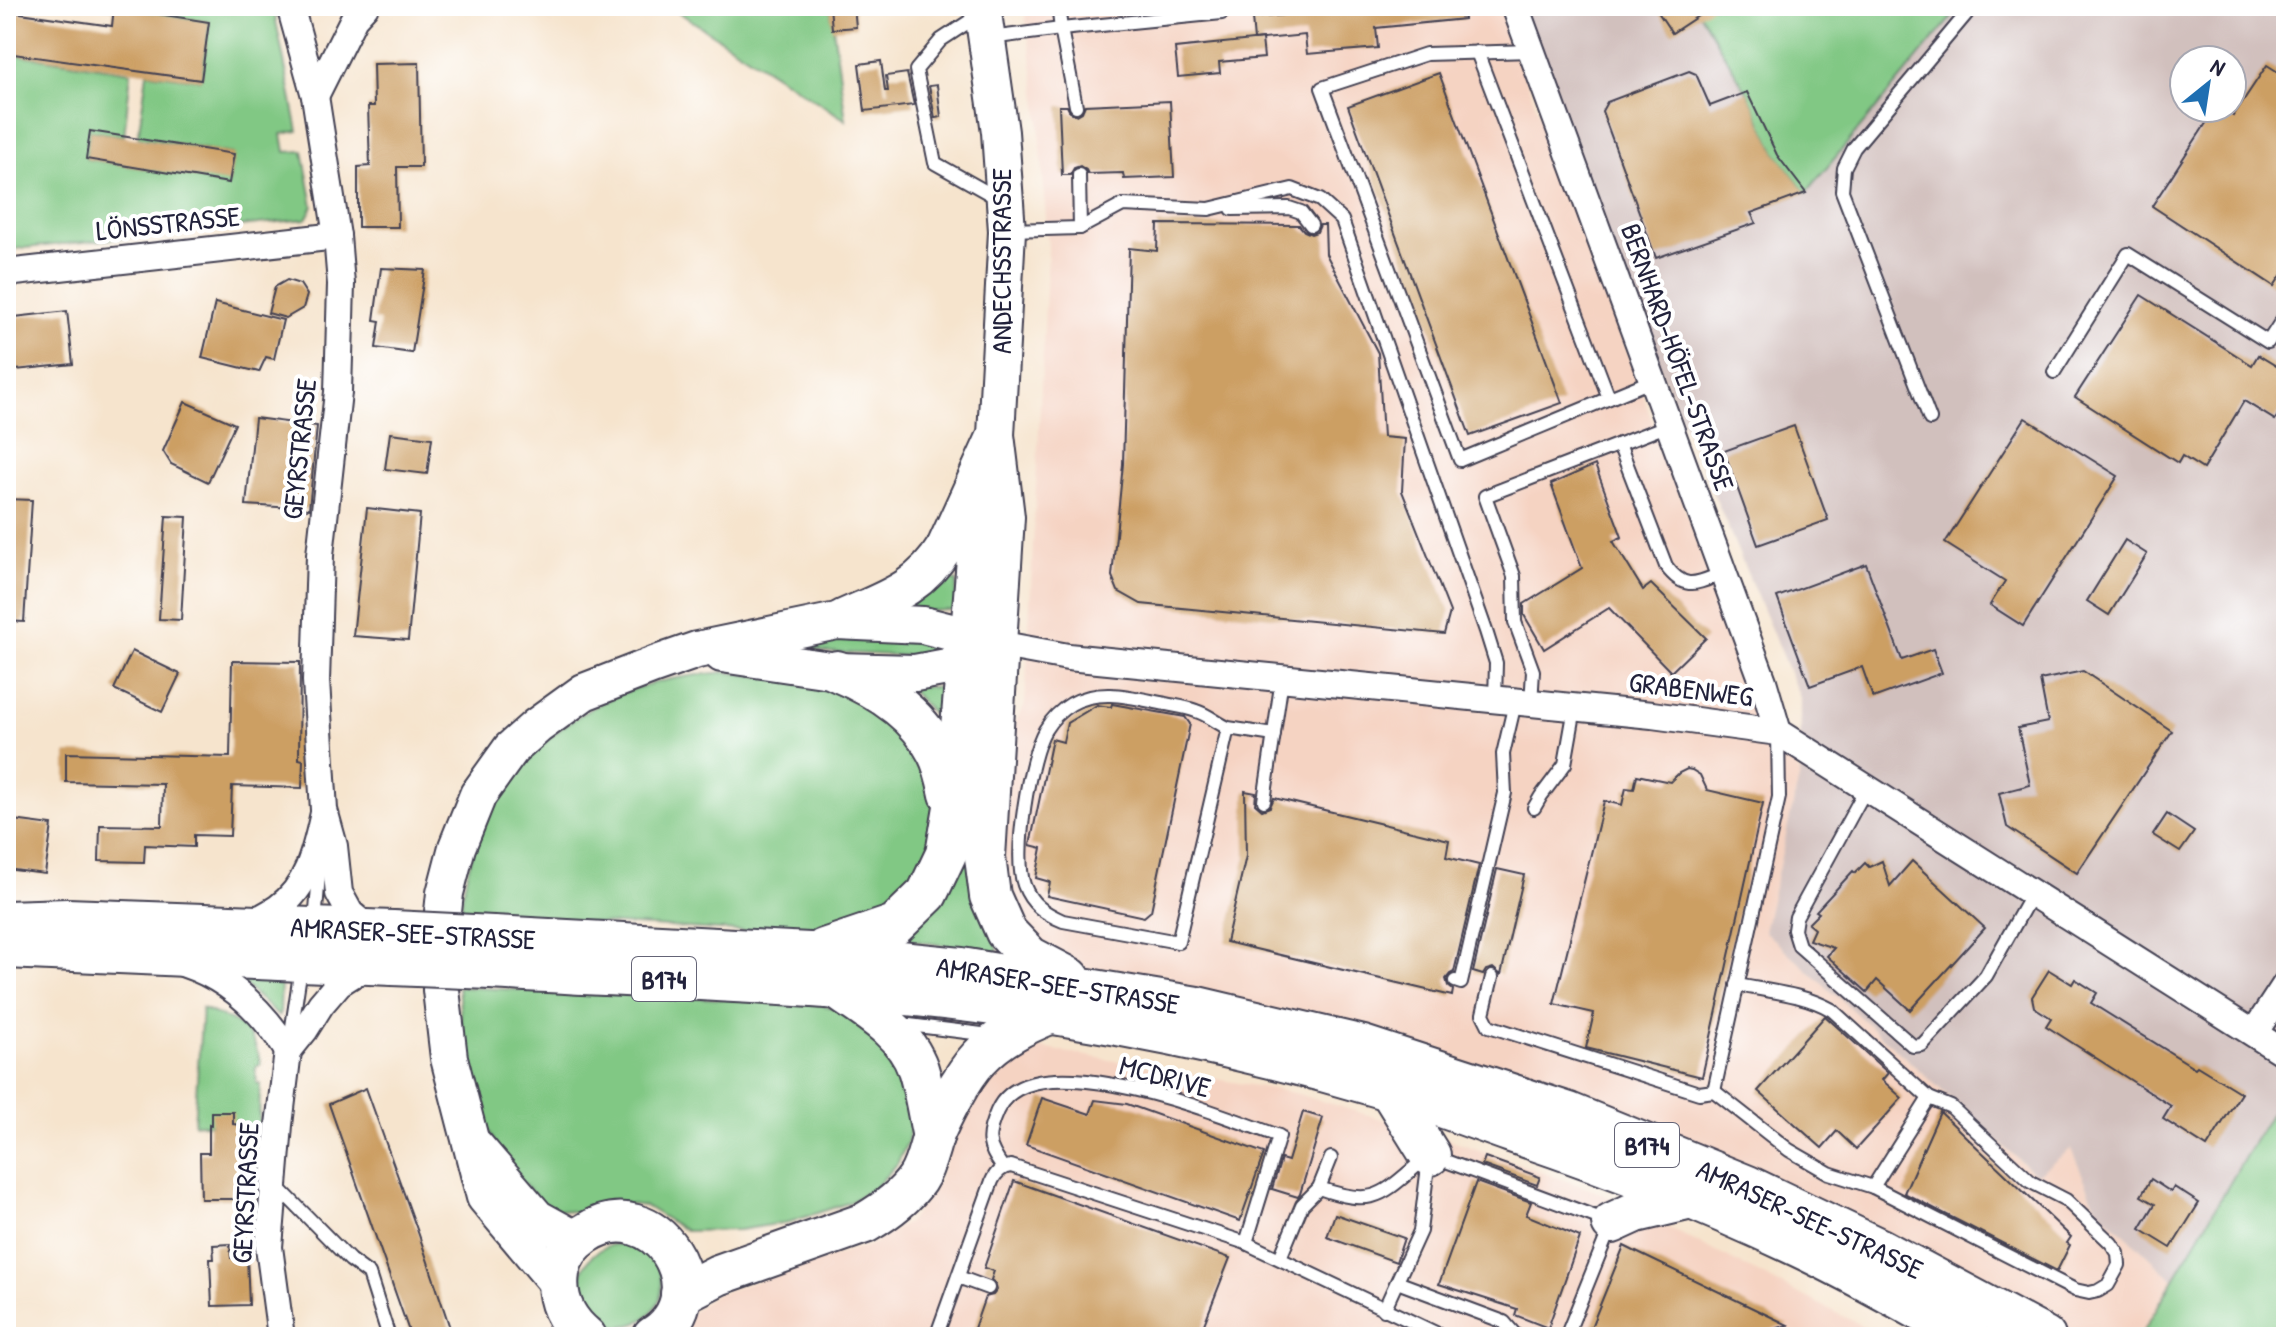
<svg xmlns="http://www.w3.org/2000/svg" width="2292" height="1343" font-family="'Patrick Hand',sans-serif">
<rect width="100%" height="100%" fill="#fff"/>
<filter id="ink" filterUnits="userSpaceOnUse"><feTurbulence type="fractalNoise" baseFrequency=".0125" numOctaves="2"/><feDisplacementMap in="SourceGraphic" scale="16" xChannelSelector="R" yChannelSelector="G"/><feConvolveMatrix kernelMatrix="1 2 1 2 8 2 1 2 1" color-interpolation-filters="sRGB"/></filter>
<filter id="wash" filterUnits="userSpaceOnUse"><feTurbulence type="fractalNoise" baseFrequency=".006" numOctaves="4" result="noise"/><feDisplacementMap in="SourceGraphic" scale="32" xChannelSelector="R" yChannelSelector="G"/><feGaussianBlur stdDeviation="1.8" result="paint"/><feColorMatrix in="noise" values="0 0 0 0 0 0 0 0 0 0 0 0 0 0 0 0 0 1.4 0 .05"/><feComposite in="paint" operator="in"/></filter>
<g filter="url(#wash)">
<rect width="100%" height="100%" fill="#f6e4cd"/>
<g fill="#f5d3c2">
<polygon points="1024,6 1499,6 1742,664 1800,774 1764,931 2035,1175 2071,1149 2097,1208 2173,1279 2140,1337 2079,1337 1868,1222 1078,968 1019,924 1000,881 1005,740 1025,705 1048,248 1038,106"/>
<polygon points="1031,1046 1294,1093 1443,1137 1598,1192 1884,1337 661,1337 714,1295 873,1244 910,1221 939,1180 954,1135 993,1063"/>
</g>
<path fill="#d1c0bd" fill-rule="evenodd" d="M1507 6H2286V1086L2173 1279 2097 1208 2071 1149 2036 1175 1764 931 1800 774 1801 700ZM2184 60H2232V108H2184Z"/>
<g fill="#81c884" stroke="#527560" stroke-width="2">
<polygon points="104,6 273,6 298,131 282,134 285,152 303,151 313,206 306,219 6,250 6,53 131,72 124,136 90,131 86,159 229,182 233,154 138,137 147,73 201,80 209,22"/>
<polygon points="669,6 830,6 846,120"/>
<polygon points="1695,6 1961,6 1806,193 1777,155 1747,92"/>
<polygon points="941,575 948,579 957,581 955,606 952,610 928,611 905,607"/>
<polygon points="863,638 931,642 930,657 826,652 798,647 819,640"/>
<path d="M725 672 829 685 913 734 942 828 905 902 826 936 460 915C470 804 548 708 658 682 680 676 703 674 725 672Z"/>
<polygon points="905,684 946,689 948,730"/>
<polygon points="964,847 998,950 993,953 909,940 908,935"/>
<polygon points="234,975 281,978 280,1016 278,1016"/>
<polygon points="458,987 816,1003 854,1014 903,1063 912,1118 908,1141 897,1164 876,1187 848,1203 790,1222 739,1230 686,1231 645,1206 621,1203 575,1212 547,1207 509,1170 476,1104 464,1048"/>
<path d="M202 1008C237 1024 251 1023 261 1064L256 1066V1083L260 1084 259 1125 194 1124Z"/>
<polygon points="2286,1087 2286,1337 2140,1337"/>
<circle cx="621" cy="1285" r="41"/>
</g>
<g id="blocks">
<g fill="#cc9f64">
<polygon points="830,6 854,6 856,27 832,29"/>
<polygon points="1376,6 1463,6 1464,19 1376,28 1378,48 1307,54 1305,35 1254,40 1252,18"/>
<polygon points="1654,6 1713,6 1672,33"/>
<polygon points="114,7 209,22 201,80 6,53 6,11 112,26"/>
<polygon points="1262,39 1264,58 1219,62 1220,73 1178,77 1175,48"/>
<polygon points="881,61 885,91 888,91 886,76 907,73 914,105 865,111 859,64"/>
<polygon points="419,63 421,167 397,167 398,227 358,227 358,167 370,166 368,106 374,106 373,64"/>
<polygon points="2267,65 2286,77 2286,268 2274,286 2152,206 2216,108 2221,108 2233,116"/>
<polygon points="1689,71 1696,74 1710,106 1747,92 1777,155 1806,193 1751,213 1756,223 1656,258 1602,111 1607,102"/>
<polygon points="1439,73 1562,403 1470,436 1348,106"/>
<polygon points="937,85 941,117 935,118 929,86"/>
<polygon points="1170,101 1174,177 1124,179 1123,173 1088,174 1086,170 1080,166 1074,168 1070,175 1062,175 1059,106 1067,106 1070,112 1077,115 1082,112 1085,105"/>
<polygon points="90,131 234,154 229,183 86,159"/>
<polygon points="1158,224 1299,225 1304,231 1311,234 1317,232 1320,225 1325,225 1326,254 1378,353 1383,437 1405,439 1402,491 1450,612 1444,634 1141,604 1118,591 1112,576 1123,464 1129,248 1157,251"/>
<polygon points="381,268 425,270 412,353 376,348 380,321 374,320"/>
<polygon points="287,280 300,284 307,295 303,308 286,318 268,313 275,287"/>
<polygon points="2141,295 2252,365 2258,355 2286,372 2286,402 2275,420 2244,401 2203,469 2182,456 2178,463 2075,397"/>
<polygon points="215,303 283,320 274,359 266,357 259,372 202,358"/>
<polygon points="67,311 73,364 6,371 6,318"/>
<polygon points="185,402 235,424 208,482 171,464 163,451"/>
<polygon points="255,418 317,426 309,509 246,505"/>
<polygon points="2025,418 2118,476 2023,626 1990,605 2005,581 1945,543"/>
<polygon points="1794,426 1828,520 1758,545 1724,451"/>
<polygon points="390,433 432,438 427,474 385,469"/>
<polygon points="1595,465 1622,537 1613,541 1643,590 1651,584 1706,638 1671,672 1609,608 1544,649 1524,615 1524,604 1582,568 1551,484"/>
<polygon points="6,499 32,500 24,622 6,621"/>
<polygon points="367,508 420,514 408,640 353,636"/>
<polygon points="166,516 187,517 181,620 159,619"/>
<polygon points="2125,540 2147,554 2109,615 2087,601"/>
<polygon points="1866,564 1902,660 1933,649 1942,673 1873,698 1862,667 1810,686 1777,597"/>
<polygon points="132,651 180,674 162,712 114,689"/>
<polygon points="232,661 300,662 299,759 303,760 302,788 232,786 230,836 194,835 194,847 145,845 144,862 99,861 100,825 162,826 163,784 66,782 66,753 230,757"/>
<polygon points="2083,671 2172,731 2077,873 2007,827 1999,793 2030,785 2018,728 2048,722 2040,680"/>
<polygon points="1112,704 1185,717 1190,724 1151,911 1144,917 1047,896 1050,882 1036,878 1042,848 1030,845 1052,739 1063,742 1067,723 1097,705 1111,707"/>
<polygon points="1687,769 1692,770 1700,775 1707,790 1763,803 1702,1077 1586,1048 1594,1013 1554,1004 1604,801 1622,805 1626,788 1634,789 1637,775 1670,782 1679,773"/>
<polygon points="1245,791 1256,793 1255,804 1262,810 1270,807 1274,798 1449,840 1446,857 1479,865 1454,972 1450,974 1446,979 1448,986 1453,990 1452,996 1226,942 1246,856"/>
<polygon points="2167,814 2194,832 2180,852 2153,835"/>
<polygon points="6,819 52,825 45,874 6,869"/>
<polygon points="1882,861 1890,886 1912,861 1985,928 1910,1010 1877,980 1867,992 1827,956 1834,948 1809,940 1814,929 1808,924 1819,913 1816,911 1853,871 1855,873 1865,863 1869,867"/>
<polygon points="1497,869 1524,875 1501,975 1493,968 1486,970 1483,975 1473,972"/>
<polygon points="2049,970 2072,984 2075,979 2097,993 2091,1003 2195,1068 2197,1066 2241,1093 2207,1147 2163,1119 2171,1106 2046,1026 2051,1018 2034,1007 2032,997"/>
<polygon points="1825,1016 1888,1073 1882,1080 1902,1098 1856,1149 1837,1131 1822,1148 1758,1091"/>
<polygon points="366,1088 419,1235 453,1337 411,1337 329,1104"/>
<polygon points="1042,1098 1090,1114 1095,1100 1127,1104 1264,1153 1240,1221 1026,1145"/>
<polygon points="211,1112 233,1112 233,1124 241,1125 242,1180 236,1180 236,1199 201,1199 200,1153 209,1153 209,1124 211,1125"/>
<polygon points="1303,1112 1323,1118 1300,1194 1298,1197 1272,1189 1281,1159 1288,1161"/>
<polygon points="1940,1112 2071,1237 2067,1243 2070,1245 2057,1271 1904,1193"/>
<polygon points="1485,1157 1540,1177 1537,1185 1482,1165"/>
<polygon points="2151,1179 2171,1192 2174,1187 2199,1203 2171,1248 2140,1229 2155,1204 2141,1196"/>
<polygon points="1014,1181 1230,1258 1199,1337 971,1337 985,1297 993,1295 997,1290 995,1283 991,1280 994,1271 984,1268"/>
<polygon points="1476,1182 1531,1202 1526,1215 1580,1237 1548,1328 1515,1315 1517,1309 1439,1284"/>
<polygon points="1335,1214 1404,1238 1396,1262 1327,1237"/>
<polygon points="230,1244 231,1258 247,1257 249,1305 212,1306 210,1259 214,1259 213,1245"/>
<polygon points="1624,1246 1634,1251 1788,1325 1749,1337 1587,1337"/>
</g>
</g>
</g>
<g filter="url(#ink)">
<use href="#blocks" fill-opacity="0" stroke="#423f51" stroke-width="2"/>
<g fill="none" stroke-linecap="round" stroke-linejoin="round">
<defs>
<g id="lane">
<polyline points="1058,6 1061,29 1222,13 1231,6"/>
<polyline points="979,15 941,40 916,70 935,163 999,199"/>
<polyline points="990,38 1061,29 1076,106"/>
<polyline points="1532,51 1426,54 1322,88 1460,460 1653,380"/>
<polyline points="1477,52 1609,398"/>
<polyline points="1079,175 1080,228"/>
<polyline points="1232,209 1289,208 1301,212 1311,225"/>
<polyline points="1009,230 1080,228 1123,205 1209,209 1292,189 1320,200 1342,220 1486,631 1496,663 1495,700"/>
<polyline points="2054,372 2128,254 2268,342 2286,314"/>
<polyline points="1930,419 1842,191 1844,168 1854,148 1973,6"/>
<path d="M1619 444 1666 566C1685 592 1697 583 1723 573"/>
<polyline points="1531,704 1533,671 1515,622 1514,576 1485,496 1669,425"/>
<path d="M1228 728C1217 723 1207 714 1196 711 1186 707 1175 706 1166 704 1134 698 1101 687 1071 704 1061 710 1051 720 1045 730 1029 757 1013 855 1024 885 1031 904 1044 913 1063 921L1178 942 1228 728 1274 735"/>
<polyline points="1867,787 1796,917 1794,930 1799,946 1913,1046 1922,1045 1986,976 2033,892"/>
<polyline points="1264,801 1282,679"/>
<polyline points="1534,808 1541,796 1565,764 1575,708"/>
<polyline points="315,923 320,862"/>
<path d="M1492 977 1483 1014 1489 1026 1699 1093 1714 1091 1789 1150 1829 1173 1873 1187 2075 1290 2089 1293 2098 1291 2108 1285 2119 1265 2118 1253 2111 1243 2066 1200 2031 1182 1951 1107 1929 1098 1832 1010C1805 994 1768 991 1737 985"/>
<polyline points="1455,981 1461,983 1505,793 1503,754 1515,703"/>
<polyline points="901,1024 990,1035"/>
<polyline points="290,1040 301,967"/>
<polyline points="1714,1091 1779,797 1778,733"/>
<polyline points="1435,1157 1612,1223 1566,1337"/>
<path d="M1003 1168C987 1145 985 1138 997 1111 1030 1036 1225 1117 1279 1136L1246 1243"/>
<polyline points="277,1186 350,1260 369,1274 389,1337"/>
<polyline points="1873,1187 1929,1098"/>
<polyline points="1319,1188 1331,1158"/>
<path d="M1280 1258 1302 1205 1319 1188C1378 1209 1383 1193 1427 1157"/>
<polyline points="958,1277 988,1288"/>
<polyline points="1397,1282 1504,1322 1517,1337"/>
<polyline points="1384,1310 1420,1231 1429,1158"/>
<path d="M936 1337 992 1181C996 1172 1002 1167 1011 1166L1246 1243 1444 1337"/>
</g>
<g id="street">
<polyline points="290,6 315,96 337,236 341,284 338,392 320,555 316,681 324,810 334,846 339,893 350,913 371,931"/>
<polyline points="1515,6 1763,681 1778,732"/>
<polyline points="315,96 354,18 365,6"/>
<polyline points="6,273 337,236"/>
<polyline points="998,644 1068,657 1652,715 1778,732 2286,1054"/>
<path d="M250 924C259 919 269 914 278 908 309 886 316 848 324 813"/>
<path d="M185 964C230 979 263 1011 288 1051"/>
<polyline points="2254,1033 2286,984"/>
<polyline points="281,1337 269,1247 279,1125 288,1051 304,1031 321,1004 339,983 369,964"/>
</g>
<g id="secondary">
<polyline points="982,6 1000,132 1007,231 996,435 1006,517 998,644"/>
<path d="M843 618C885 599 920 589 945 547L996 435"/>
<polyline points="722,654 837,671 915,673 947,667 989,648"/>
<polyline points="967,659 979,508 983,491"/>
<polyline points="475,1146 537,1218 577,1240"/>
<polyline points="558,1284 485,1197 449,1058 441,990 443,912 445,893 457,847 478,795 511,749 537,726 584,692 654,665 697,650 837,621 923,625 998,644"/>
</g>
<g id="primary">
<polyline points="998,644 985,857 990,896 1006,932 1030,957 1070,978"/>
<path d="M837 671C878 688 917 712 937 752 944 765 947 780 950 794"/>
<polyline points="6,921 67,919 393,931"/>
<polyline points="493,936 809,953 961,968 1197,1007 1363,1046 1569,1113 1748,1186 1878,1248 2045,1337"/>
<polyline points="6,948 392,965"/>
<polyline points="824,949 895,925 927,894 946,854 954,807 967,659"/>
<path d="M491 969C679 980 868 984 1054 1014 1166 1032 1278 1057 1386 1089 1428 1101 1469 1117 1511 1132 1606 1164 1700 1200 1791 1243 1852 1271 1910 1305 1969 1337"/>
<path d="M838 990C869 1011 905 1032 918 1069 925 1091 928 1115 933 1137"/>
<polyline points="1389,1089 1430,1155"/>
<polyline points="1612,1223 1636,1212 1691,1199"/>
<path d="M681 1294 718 1275 865 1223C884 1212 904 1198 917 1179 925 1167 928 1152 932 1139 941 1116 962 1076 979 1058 999 1036 1025 1024 1052 1013"/>
<path d="M586 1337C566 1321 555 1300 559 1273 561 1257 572 1243 585 1234 654 1188 722 1294 653 1337"/>
</g>
</defs>
<use href="#lane" stroke="#423f51" stroke-width="16"/>
<use href="#street" stroke="#423f51" stroke-width="30"/>
<use href="#secondary" stroke="#423f51" stroke-width="40"/>
<use href="#primary" stroke="#423f51" stroke-width="44"/>
<use href="#lane" stroke="#fff" stroke-width="12"/>
<use href="#street" stroke="#fff" stroke-width="26"/>
<use href="#secondary" stroke="#fff" stroke-width="36"/>
<use href="#primary" stroke="#fff" stroke-width="40"/>
<defs>
<g id="primary-bridge">
<polyline points="393,931 493,936"/>
<polyline points="392,965 491,969"/>
</g>
</defs>
<use href="#primary-bridge" stroke="#423f51" stroke-width="44" stroke-linecap="butt"/>
<use href="#primary-bridge" stroke="#fff" stroke-width="40"/>
</g>
</g>
<g text-anchor="middle" dominant-baseline="central" stroke-width="8" stroke-linejoin="round" paint-order="stroke">
<g fill="#fff" stroke="#646476" stroke-width="2">
<rect x="632" y="957" width="64" height="44" rx="6"/>
<rect x="1615" y="1123" width="64" height="44" rx="6"/>
</g>
<g font-size="26" font-weight="bold" fill="#22223b">
<text x="664" y="979">B174</text>
<text x="1647" y="1145">B174</text>
</g>
<g font-size="28" fill="#22223b" stroke="#fff">
<text transform="translate(168 223) rotate(-6)">LÖNSSTRASSE</text>
<text transform="translate(1001 261) rotate(-90)">ANDECHSSTRASSE</text>
<text transform="translate(1678 357) rotate(70)">BERNHARD-HÖFEL-STRASSE</text>
<text transform="translate(299 449) rotate(-84)">GEYRSTRASSE</text>
<text transform="translate(1691 689) rotate(7)">GRABENWEG</text>
<text transform="translate(413 933) rotate(3)">AMRASER-SEE-STRASSE</text>
<text transform="translate(1058 985) rotate(9)">AMRASER-SEE-STRASSE</text>
<text transform="translate(1165 1076) rotate(15)">MCDRIVE</text>
<text transform="translate(245 1193) rotate(-87)">GEYRSTRASSE</text>
<text transform="translate(1810 1219) rotate(25)">AMRASER-SEE-STRASSE</text>
</g>
</g>
<rect width="2292" height="1343" fill="none" stroke="#fff" stroke-width="32"/>
<g transform="translate(2208 84) rotate(30)"><circle r="38" fill="#ffffff" stroke="#a7a7b1" stroke-width="2"/>
<path d="M0-6L14 30L0 20L-14 30Z" fill="#1f6fb2"/>
<text y="-12" font-size="22" font-weight="bold" text-anchor="middle" fill="#22223b">N</text>
</g>
</svg>
